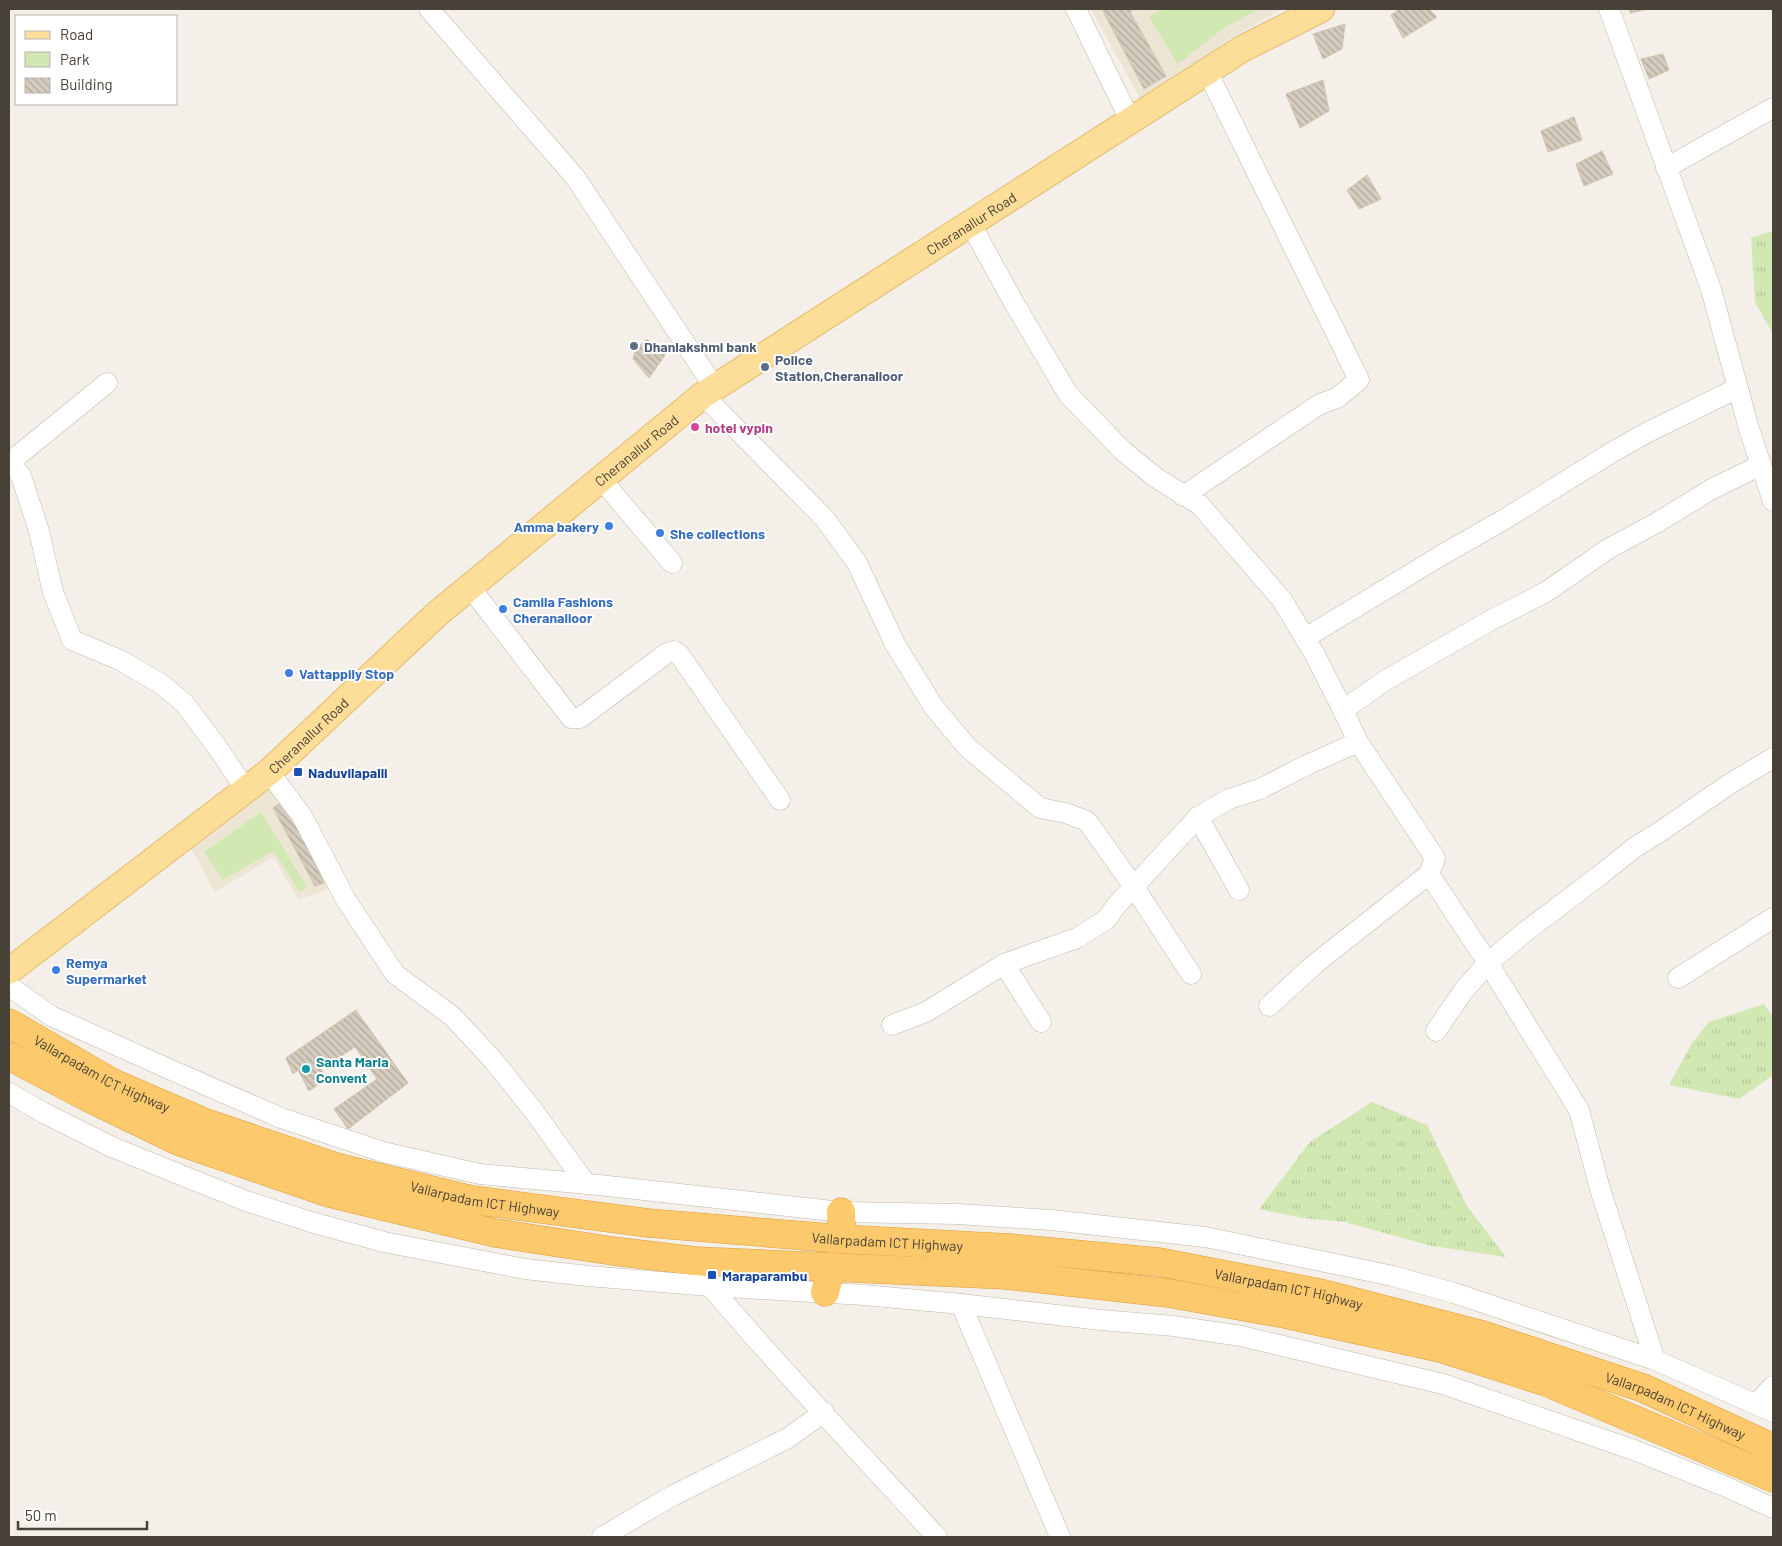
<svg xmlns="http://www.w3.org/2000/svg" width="1782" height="1546" font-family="Barlow,sans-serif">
<defs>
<pattern id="grass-tufts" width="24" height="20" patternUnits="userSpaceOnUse" patternTransform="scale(1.25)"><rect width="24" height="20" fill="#d1e8b2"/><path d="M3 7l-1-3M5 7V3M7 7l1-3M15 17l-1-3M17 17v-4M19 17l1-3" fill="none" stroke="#b5c89a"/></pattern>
<pattern id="building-back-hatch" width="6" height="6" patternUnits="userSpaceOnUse" patternTransform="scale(1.25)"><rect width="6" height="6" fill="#d6ccbe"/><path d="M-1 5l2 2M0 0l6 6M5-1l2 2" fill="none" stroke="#b0a79b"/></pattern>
</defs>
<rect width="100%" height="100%" fill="#f4f0e9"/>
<g fill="#ede5d3">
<polygon points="1091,9 1282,9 1228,40 1181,76 1141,100"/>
<polygon points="267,782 299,821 333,887 298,900 274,857 215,892 190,846"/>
</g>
<g fill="url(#grass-tufts)">
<polygon points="1773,231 1773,334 1755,302 1751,238"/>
<polygon points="1764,1004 1773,1017 1773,1075 1739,1099 1669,1085 1692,1043 1709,1022"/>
<polygon points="1372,1102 1427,1125 1467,1206 1506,1257 1432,1246 1345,1222 1303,1218 1259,1209 1310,1142"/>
</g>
<g fill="#d1e8b2">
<polygon points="1163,9 1259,9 1224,28 1178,64 1149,17"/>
<polygon points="261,812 307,887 300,892 274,851 223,880 204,852"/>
</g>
<g fill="url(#building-back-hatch)" stroke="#d0c4b1">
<polygon points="1102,9 1134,9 1130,12 1166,76 1144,89"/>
<polygon points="1400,9 1429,9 1437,17 1403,38 1391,15"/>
<polygon points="1630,9 1649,9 1630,13"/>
<polygon points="1345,24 1342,49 1323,59 1313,34"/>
<polygon points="1663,54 1669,70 1649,79 1641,59"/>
<polygon points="1323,80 1329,111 1300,128 1286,94"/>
<polygon points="1574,117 1582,140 1548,152 1541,131"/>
<polygon points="1602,151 1613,174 1584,186 1576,164"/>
<polygon points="1367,175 1381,199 1359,209 1347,190"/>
<polygon points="647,339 665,355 649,378 633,359 636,349"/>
<polygon points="279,804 302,836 324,883 315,886 273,808"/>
<polygon points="356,1010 408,1083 348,1129 334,1109 377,1079 355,1047 321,1069 326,1079 309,1091 298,1070 293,1074 286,1058"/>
</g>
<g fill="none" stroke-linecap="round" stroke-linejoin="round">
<defs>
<g id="minor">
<polyline points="429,9 575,177 714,387"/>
<polyline points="1076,9 1130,120"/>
<polyline points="1609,9 1711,289 1749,429 1773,501"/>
<polyline points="1666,168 1773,108"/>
<polyline points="970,223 1014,303 1068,394 1123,451 1155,477 1200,505 1282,600 1314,653 1343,710 1358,742 1435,858 1429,874 1488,963 1579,1110 1600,1189 1655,1360"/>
<polyline points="703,395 825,519 857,563 895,644 933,706 967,747 1040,808 1066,813 1087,821 1134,887 1191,974"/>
<polyline points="9,461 21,476 39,531 53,592 72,640 120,660 161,684 184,703 217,747 246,790"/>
<polyline points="10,462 107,383"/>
<polyline points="601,479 672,563"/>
<polyline points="1183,496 1320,404 1337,398 1359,380 1207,71"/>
<polyline points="470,587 571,718 580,718 667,653 674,651 679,654 780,800"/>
<polyline points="1305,638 1447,552 1505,519 1614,451 1648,432 1738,388"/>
<polyline points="1343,710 1386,680 1493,619 1546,592 1608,549 1658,522 1712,489 1761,465"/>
<polyline points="269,772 302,816 346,900 395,974 452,1016 493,1060 533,1110 586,1184"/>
<polyline points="1198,817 1239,890"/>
<polyline points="1004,964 1041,1022"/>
<polyline points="1678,978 1773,918"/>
<polyline points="9,986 51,1016 169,1069 281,1118 383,1152 480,1174 599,1185 841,1212 957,1214 1051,1220 1205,1237 1393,1276 1454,1293 1655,1360 1773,1412"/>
<polyline points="1269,1006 1316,963 1429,874"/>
<polyline points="892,1025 926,1012 1004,964 1077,938 1107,919 1115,907 1198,817 1229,799 1260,789 1307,765 1358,742"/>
<polyline points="1436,1031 1464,990 1488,963 1525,932 1599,876 1634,848 1661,831 1728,785 1773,758"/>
<polyline points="9,1093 44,1113 112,1147 186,1177 246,1201 311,1222 384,1242 525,1269 588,1276 710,1286 864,1295 961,1304 1101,1320 1174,1326 1241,1336 1443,1384 1634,1450 1724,1486 1773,1508"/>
<path d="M710 1286C783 1372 861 1454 937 1537"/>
<polyline points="961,1304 1060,1537"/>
<polyline points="1756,1404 1773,1386"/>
<polyline points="602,1537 672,1496 788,1438 824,1412"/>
</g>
<g id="major">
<path id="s1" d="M9 971 269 772 437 614 703 395 1242 49 1321 9"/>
</g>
<g id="highway">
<path id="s2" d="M9 1023 113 1083 206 1123 336 1167 473 1200 648 1223 842 1239 1010 1248 1159 1262 1320 1293 1483 1335 1643 1388 1773 1448"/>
<polyline points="9,1056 89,1098 178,1141 329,1193 386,1207 495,1233 613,1251 696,1261 1006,1275 1168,1293 1285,1314 1440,1348 1546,1382 1773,1478"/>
<polyline points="841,1212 842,1239"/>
<polyline points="825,1292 832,1266"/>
</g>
</defs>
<use href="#minor" stroke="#c0b8ab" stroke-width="21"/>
<use href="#major" stroke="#e3bb68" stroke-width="28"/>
<use href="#highway" stroke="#dc9d3b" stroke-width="29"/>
<use href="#minor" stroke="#fff" stroke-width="20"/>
<use href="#major" stroke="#fdde99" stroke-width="26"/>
<use href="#highway" stroke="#fcc96c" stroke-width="28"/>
</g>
<g fill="#5c6f8a" stroke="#fff" stroke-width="2">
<circle cx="634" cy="346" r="5"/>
<circle cx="765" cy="367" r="5"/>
</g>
<circle fill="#d1479c" stroke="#fff" stroke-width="2" cx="695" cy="427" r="5"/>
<g fill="#3f7fe0" stroke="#fff" stroke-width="2">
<circle cx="609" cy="526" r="5"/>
<circle cx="660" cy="533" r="5"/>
<circle cx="503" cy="609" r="5"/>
<circle cx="289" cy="673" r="5"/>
<circle cx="56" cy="970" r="5"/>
</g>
<g fill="#1a4fb4" stroke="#fff" stroke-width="2">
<rect x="293" y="767" width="10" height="10" rx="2.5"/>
<rect x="707" y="1270" width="10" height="10" rx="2.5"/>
</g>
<circle fill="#0f9aa8" stroke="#fff" stroke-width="2" cx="306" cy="1069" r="5"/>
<g text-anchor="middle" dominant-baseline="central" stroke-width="4" stroke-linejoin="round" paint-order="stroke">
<g font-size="14" fill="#484137" stroke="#fff">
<text stroke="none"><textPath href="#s1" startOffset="1221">Cheranallur Road</textPath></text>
<text stroke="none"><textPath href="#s1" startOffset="816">Cheranallur Road</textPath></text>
<text stroke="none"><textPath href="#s1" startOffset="381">Cheranallur Road</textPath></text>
<text stroke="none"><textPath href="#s2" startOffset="106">Vallarpadam ICT Highway</textPath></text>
<text stroke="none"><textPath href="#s2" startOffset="511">Vallarpadam ICT Highway</textPath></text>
<text stroke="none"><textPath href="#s2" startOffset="916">Vallarpadam ICT Highway</textPath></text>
<text stroke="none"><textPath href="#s2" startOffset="1321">Vallarpadam ICT Highway</textPath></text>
<text stroke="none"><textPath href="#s2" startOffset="1726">Vallarpadam ICT Highway</textPath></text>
</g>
<g font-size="14" font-weight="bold" fill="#4e5e75" stroke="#fff" text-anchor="start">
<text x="644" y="346">Dhanlakshmi bank</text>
<text x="775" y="359">Police<tspan x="775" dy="16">Station,Cheranalloor</tspan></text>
</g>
<g font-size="14" font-weight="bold" fill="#b23c85" stroke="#fff" text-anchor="start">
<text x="705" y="427">hotel vypin</text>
</g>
<g font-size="14" font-weight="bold" fill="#366cbe" stroke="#fff" text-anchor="start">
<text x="599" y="526" text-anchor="end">Amma bakery</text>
<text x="670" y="533">She collections</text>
<text x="513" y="601">Camila Fashions<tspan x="513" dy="16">Cheranalloor</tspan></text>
<text x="299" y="673">Vattappily Stop</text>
<text x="66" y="962">Remya<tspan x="66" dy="16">Supermarket</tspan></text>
</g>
<g font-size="14" font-weight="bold" fill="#164399" stroke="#fff" text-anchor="start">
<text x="308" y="772">Naduvilapalli</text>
<text x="722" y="1275">Maraparambu</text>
</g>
<g font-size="14" font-weight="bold" fill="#0d838f" stroke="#fff" text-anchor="start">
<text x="316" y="1061">Santa Maria<tspan x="316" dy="16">Convent</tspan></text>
</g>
</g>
<rect width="1782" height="1546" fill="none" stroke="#484137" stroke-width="20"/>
<rect x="15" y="15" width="162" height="90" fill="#ffffff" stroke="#b6b3af"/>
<rect x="25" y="31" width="25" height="8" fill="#fdde99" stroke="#b6b3af"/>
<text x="60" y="40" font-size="15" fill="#484137">Road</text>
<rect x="25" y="52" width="25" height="15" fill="#d1e8b2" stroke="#b6b3af"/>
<text x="60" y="65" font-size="15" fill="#484137">Park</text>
<rect x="25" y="78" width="25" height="15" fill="url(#building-back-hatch)" stroke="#b6b3af"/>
<text x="60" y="90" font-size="15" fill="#484137">Building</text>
<path d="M18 1521v8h129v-8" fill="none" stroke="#484137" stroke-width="2.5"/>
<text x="25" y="1521" font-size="15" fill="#484137" stroke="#ffffff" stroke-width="4" paint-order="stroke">50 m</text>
</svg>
